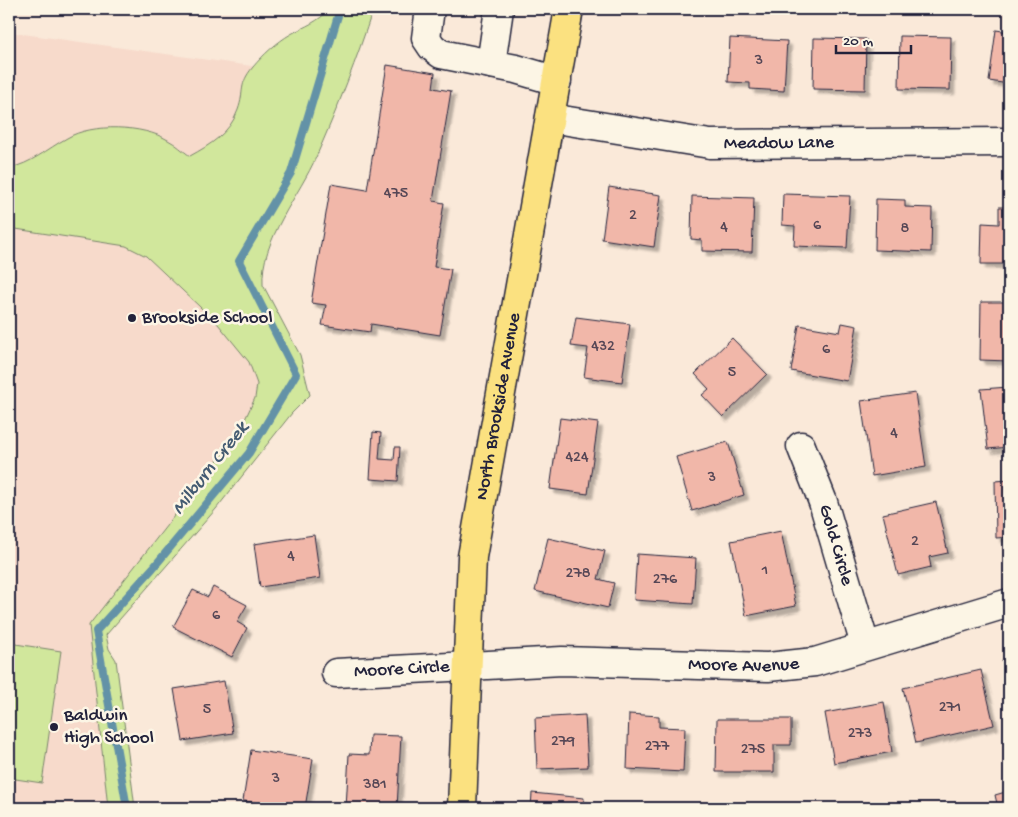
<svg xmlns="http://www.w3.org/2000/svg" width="1018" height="817" font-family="'Gochi Hand',sans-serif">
<defs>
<filter id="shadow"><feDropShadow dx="4.5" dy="4.5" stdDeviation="1" flood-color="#0004"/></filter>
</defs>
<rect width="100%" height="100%" fill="#fae9d9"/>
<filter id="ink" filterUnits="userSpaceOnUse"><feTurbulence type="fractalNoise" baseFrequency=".02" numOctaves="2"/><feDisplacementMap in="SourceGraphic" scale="10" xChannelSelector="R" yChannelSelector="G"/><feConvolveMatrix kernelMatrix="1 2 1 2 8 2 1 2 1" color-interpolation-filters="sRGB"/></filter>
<g filter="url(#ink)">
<polygon fill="#f7dacb" points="9,32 308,74 228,259 284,376 89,625 108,808 9,808"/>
<g fill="#d1e79c" stroke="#7a846c">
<path d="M329 9H373C357 59 338 107 317 155 300 195 260 240 263 285L300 355 310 395 292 413 216 509 106 635 109 649 116 660 135 808H108L89 625 238 434 255 398 257 384 249 362 218 324 146 256 126 246 9 228V168C31 164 47 149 67 138 92 123 143 125 168 140 176 144 183 151 190 156 210 145 230 133 238 110 245 91 238 85 253 67 263 55 277 42 291 34 305 26 319 22 329 9Z"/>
<polygon points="9,643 61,651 42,783 9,778"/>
</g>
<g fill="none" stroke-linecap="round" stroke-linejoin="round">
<polyline stroke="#6492a7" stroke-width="8" points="127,808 96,631 153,568 249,453 296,374 239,261 291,173 340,9"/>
</g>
<g fill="#f1b7a9" stroke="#22223b" filter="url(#shadow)">
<polygon points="996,30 1009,32 1009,84 989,81"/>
<polygon points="900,36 951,37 950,90 899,89"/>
<polygon points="730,38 787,41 784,91 750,89 750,83 728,82"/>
<polygon points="814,38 866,39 865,90 813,89"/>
<polygon points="387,65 435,73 433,88 451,91 433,201 444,203 434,267 451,269 440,335 371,324 370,332 322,325 326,305 311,303 331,184 367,190"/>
<polygon points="609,187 661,195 654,247 602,239"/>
<polygon points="783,194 850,196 847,248 794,246 795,226 782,225"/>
<polygon points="692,196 754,198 752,252 702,251 702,240 691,239"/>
<polygon points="876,199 905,200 905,207 932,208 931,252 875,250"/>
<polygon points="999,207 1009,207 1009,264 981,264 982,223 999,224"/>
<polygon points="981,302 1009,302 1009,361 980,360"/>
<polygon points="576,317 630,324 622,382 584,377 588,348 571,346"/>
<polygon points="842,323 857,326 847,381 791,371 799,325 840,332"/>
<polygon points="732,338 767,374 723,417 702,395 709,389 695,374"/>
<polygon points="1009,387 1009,447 988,449 981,389"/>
<polygon points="915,393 926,467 872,476 861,401"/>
<polygon points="560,418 598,423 588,494 550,489"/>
<polygon points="373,432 381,433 379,459 394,460 395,447 400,447 398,481 370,479"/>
<polygon points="728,442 744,495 692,511 676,457"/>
<polygon points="1009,480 1009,537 996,538 995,481"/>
<polygon points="936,502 948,553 929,557 931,567 898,575 883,514"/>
<polygon points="781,531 796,606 746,616 731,541"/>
<polygon points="314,535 320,578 260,587 254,544"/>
<polygon points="548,538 605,551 598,579 614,583 608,608 535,591"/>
<polygon points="637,554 696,558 693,604 634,600"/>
<polygon points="213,587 247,605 237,622 247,628 232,657 173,627 193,590 208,597"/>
<polygon points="1009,658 1009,688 1002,660"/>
<polygon points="981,670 994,725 916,743 903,688"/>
<polygon points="224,681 233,733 183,741 174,689"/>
<polygon points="884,702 892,752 834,763 825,713"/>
<polygon points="629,714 659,716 659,727 685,728 683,772 627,769"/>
<polygon points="585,715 588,767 537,769 535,718"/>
<polygon points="717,719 791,719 791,745 774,745 774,772 716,772"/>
<polygon points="370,735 401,736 397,808 346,808 349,754 369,755"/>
<polygon points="251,750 313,759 305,808 243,801"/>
<polygon points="1009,791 1009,808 998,808 995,795"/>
<polygon points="532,793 584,798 583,808 531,808"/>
</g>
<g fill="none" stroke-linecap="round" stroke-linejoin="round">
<defs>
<g id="minor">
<polyline points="430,9 426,38 432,47 441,54 516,69 557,81"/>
<polyline points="491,64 499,9"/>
<path id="s1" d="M550 118 710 144 1009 142"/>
<path id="s2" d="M801 446 823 502 865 645"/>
<path id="s3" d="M336 673 562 661 768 667 815 662 1009 603"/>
</g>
<g id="major">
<path id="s4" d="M462 808 472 557 569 9"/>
</g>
</defs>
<use href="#minor" stroke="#22223b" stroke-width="31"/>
<use href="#major" stroke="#22223b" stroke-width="31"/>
<use href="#minor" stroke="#fcf5e5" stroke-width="28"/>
<use href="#major" stroke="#fbe180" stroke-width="28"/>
</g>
</g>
<g fill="#22223b" stroke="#fcf5e5" stroke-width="2">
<circle cx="132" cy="318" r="5"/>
<circle cx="54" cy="727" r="5"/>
</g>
<g text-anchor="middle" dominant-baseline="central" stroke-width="5" stroke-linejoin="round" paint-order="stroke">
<g font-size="16" fill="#564756">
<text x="759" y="61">3</text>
<text x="396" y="194">475</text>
<text x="633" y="216">2</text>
<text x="817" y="226">6</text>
<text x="724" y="228">4</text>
<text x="905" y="229">8</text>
<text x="603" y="347">432</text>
<text x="826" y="350">6</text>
<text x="732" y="373">5</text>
<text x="894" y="434">4</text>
<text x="577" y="458">424</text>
<text x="712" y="478">3</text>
<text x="915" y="542">2</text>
<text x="291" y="557">4</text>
<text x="765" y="571">1</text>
<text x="578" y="574">278</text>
<text x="665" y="580">276</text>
<text x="216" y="616">6</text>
<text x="950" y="708">271</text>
<text x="207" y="710">5</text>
<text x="860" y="734">273</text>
<text x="563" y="742">279</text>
<text x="657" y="747">277</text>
<text x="753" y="750">275</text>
<text x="276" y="779">3</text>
<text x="375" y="785">381</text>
</g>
<g font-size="19" fill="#22223b" stroke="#fcf5e5">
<text stroke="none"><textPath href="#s1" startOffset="231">Meadow Lane</textPath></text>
<text stroke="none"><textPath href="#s4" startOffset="404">North Brookside Avenue</textPath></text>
<text stroke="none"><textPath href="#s2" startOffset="105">Gold Circle</textPath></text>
<text stroke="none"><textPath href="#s3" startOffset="408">Moore Avenue</textPath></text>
<text stroke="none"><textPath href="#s3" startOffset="66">Moore Circle</textPath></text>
</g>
<g font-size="19" fill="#22223b" stroke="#fcf5e5" text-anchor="start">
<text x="142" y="318">Brookside School</text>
<text x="64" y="716">Baldwin<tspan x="64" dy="22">High School</tspan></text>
</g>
<g font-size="20" font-style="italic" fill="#435a71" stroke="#fcf5e5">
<text transform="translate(211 469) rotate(-52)">Milburn Creek</text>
</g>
</g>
<rect width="1018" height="817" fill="none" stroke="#fcf5e5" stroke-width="30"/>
<rect x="15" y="15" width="988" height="787" fill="none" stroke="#22223b" stroke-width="2" filter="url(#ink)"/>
<path d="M836 45v8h75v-8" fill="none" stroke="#22223b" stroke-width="2.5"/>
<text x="843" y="45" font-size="15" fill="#22223b" stroke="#fcf5e5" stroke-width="4" paint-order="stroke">20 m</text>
</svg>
